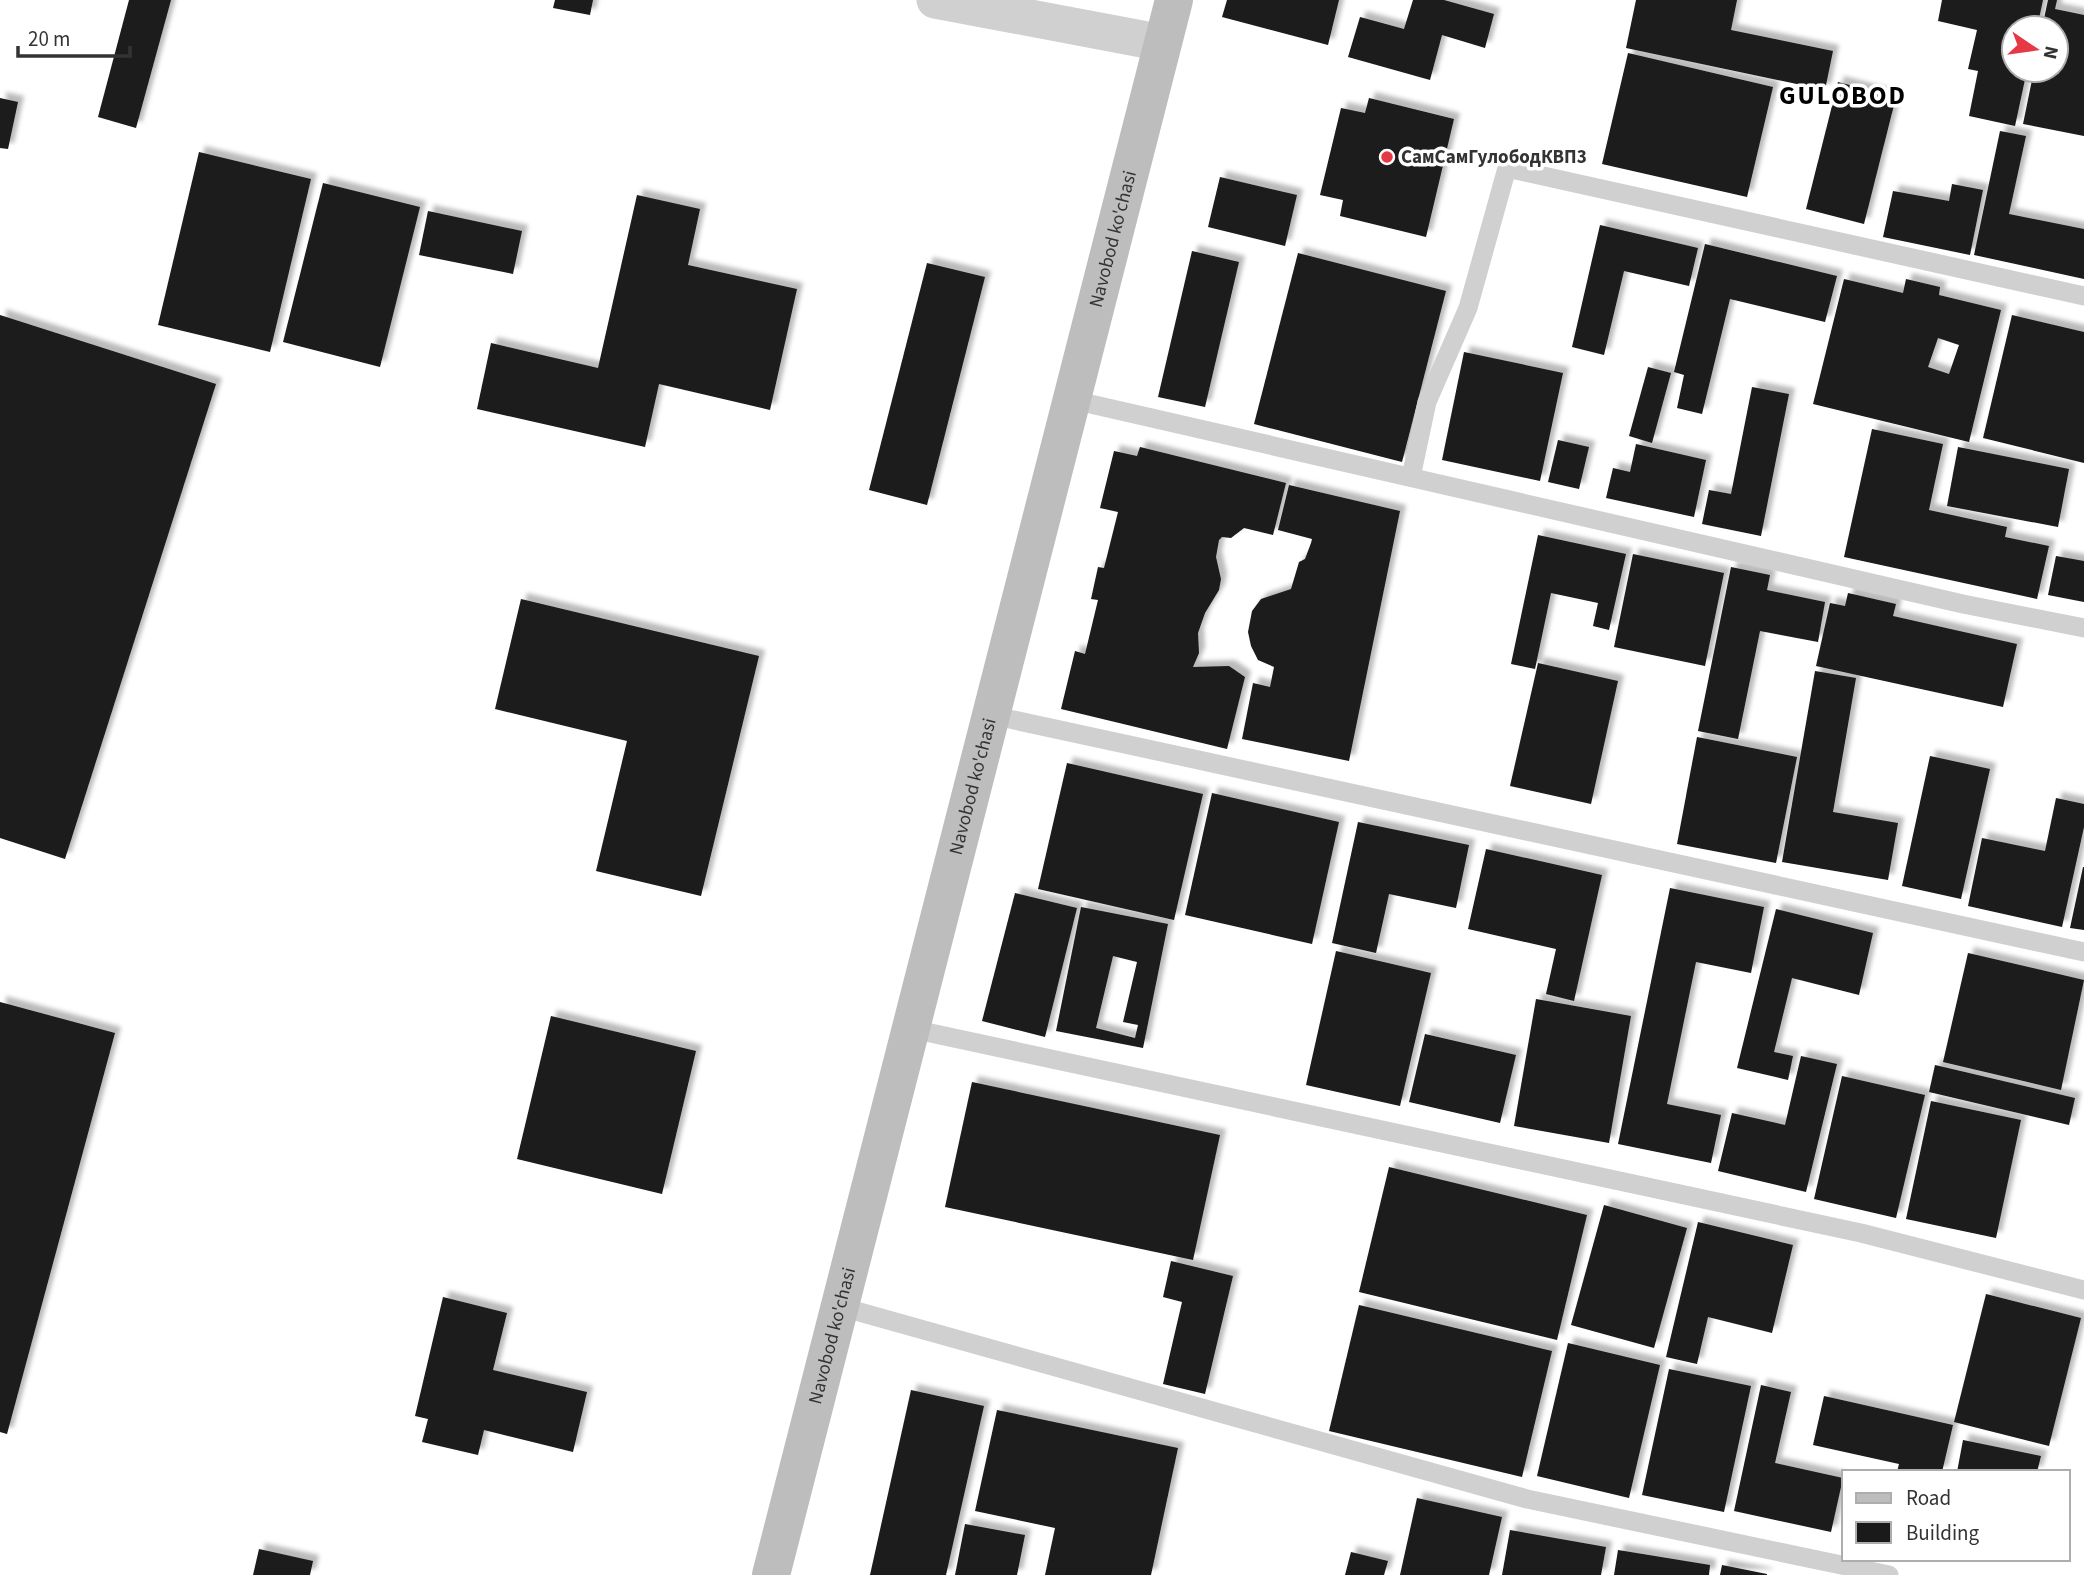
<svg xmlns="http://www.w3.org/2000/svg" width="2084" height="1575" font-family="'Source Sans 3',sans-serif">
<defs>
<filter id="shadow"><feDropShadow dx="6" dy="-6" stdDeviation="2" flood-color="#0004"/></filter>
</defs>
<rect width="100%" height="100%" fill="#fff"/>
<g fill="#1a1a1a" fill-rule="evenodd" filter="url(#shadow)">
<polygon points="129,0 171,0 136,128 98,117"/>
<polygon points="555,0 593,0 590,15 553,8"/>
<polygon points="1227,0 1339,0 1328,45 1222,17"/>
<polygon points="1413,0 1444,0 1494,14 1485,48 1442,35 1430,80 1348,57 1360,17 1404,29"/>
<polygon points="1636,0 1737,0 1731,30 1833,51 1825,90 1626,48"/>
<polygon points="1942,0 2043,0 2037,28 2014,28 2014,70 2027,70 2015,126 1969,116 1978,71 1968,69 1977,30 1938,21"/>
<polygon points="2048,0 2057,0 2055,9 2084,15 2084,136 2023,124 2034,70 2056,70 2056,28 2042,28"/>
<polygon points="1628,53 1773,87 1747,197 1602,164"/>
<polygon points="1838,82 1896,97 1864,224 1806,209"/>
<polygon points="0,98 18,102 8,149 0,148"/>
<polygon points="1369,98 1454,119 1426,237 1340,216 1343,200 1320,195 1341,108 1365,113"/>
<polygon points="2000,131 2026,136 2009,214 2084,229 2084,279 1974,255"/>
<polygon points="199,152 311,179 270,352 158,325"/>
<polygon points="1220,177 1297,195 1285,246 1208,227"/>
<polygon points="323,183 420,207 380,367 283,342"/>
<polygon points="1952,184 1983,190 1970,255 1883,237 1893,191 1949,201"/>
<polygon points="637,195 700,209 688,265 797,289 770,410 659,384 645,447 477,409 491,343 598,368"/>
<polygon points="428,211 522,231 513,274 419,255"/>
<polygon points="1600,225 1698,248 1689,286 1624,271 1604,355 1572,347"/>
<polygon points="1705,244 1837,276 1825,322 1730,299 1702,414 1677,408 1684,375 1674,372"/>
<polygon points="1192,251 1239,262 1205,407 1158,397"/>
<polygon points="1298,253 1446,291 1402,462 1254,424"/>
<polygon points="927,263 985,277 927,505 869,490"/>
<path d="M1844 279 1903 293 1906 279 1940 287 1939 295 2001 310 1969 442 1813 404ZM1938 338 1959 345 1949 374 1928 367Z"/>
<polygon points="0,315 216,384 65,859 0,838"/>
<polygon points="2012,315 2084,332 2084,463 1983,438"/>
<polygon points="1464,352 1563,373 1540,481 1442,460"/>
<polygon points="1648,367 1671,373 1652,443 1629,436"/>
<polygon points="1752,387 1789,394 1761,536 1702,524 1709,490 1731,494"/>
<polygon points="1872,429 1943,444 1929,510 2007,527 2005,537 2049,546 2037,599 1844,557"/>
<polygon points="1558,440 1589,447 1579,489 1548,482"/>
<polygon points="1636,444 1706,460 1694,517 1606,498 1613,468 1630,472"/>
<polygon points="1140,447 1286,483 1273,535 1244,528 1231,538 1222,537 1219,540 1216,557 1221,579 1219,590 1205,613 1198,633 1199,653 1193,667 1229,666 1245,677 1227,749 1061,709 1075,651 1085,654 1098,600 1091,599 1098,567 1104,568 1118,512 1100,508 1114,451 1137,456"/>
<polygon points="1958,447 2069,469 2058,527 1947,506"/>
<polygon points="1289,485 1400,511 1349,761 1242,739 1253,683 1270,687 1274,667 1258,660 1251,646 1248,632 1252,611 1261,599 1291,589 1299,562 1305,559 1311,543 1312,539 1278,530"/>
<polygon points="1538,535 1626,554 1609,630 1593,626 1598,603 1551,593 1535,669 1511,664"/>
<polygon points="1633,554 1724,573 1705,666 1614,647"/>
<polygon points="2056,556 2084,561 2084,602 2048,595"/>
<polygon points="1731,567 1770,575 1767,590 1825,602 1818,642 1760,631 1738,739 1698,731"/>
<polygon points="1848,593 1896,604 1893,616 2017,644 2003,707 1816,666 1830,603 1845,606"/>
<polygon points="521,599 759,656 701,896 596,871 627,741 495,709"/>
<polygon points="1538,663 1618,681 1591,804 1510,786"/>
<polygon points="1815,671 1856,678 1833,812 1898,823 1888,880 1782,862"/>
<polygon points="1697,737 1797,757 1776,863 1677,844"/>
<polygon points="1930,756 1990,769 1961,899 1902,886"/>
<polygon points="1067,763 1203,794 1174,920 1038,889"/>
<polygon points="1212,793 1339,822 1312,944 1185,915"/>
<polygon points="2056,798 2084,804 2084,827 2062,927 1968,906 1982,838 2045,851"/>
<polygon points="1358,822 1469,845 1456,908 1389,894 1376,953 1332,943"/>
<polygon points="1486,849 1602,875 1574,1001 1546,994 1556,949 1468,929"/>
<polygon points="2083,867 2084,867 2084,930 2070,928"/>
<polygon points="1670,888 1764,907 1751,973 1696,962 1667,1104 1721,1115 1711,1163 1618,1144"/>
<polygon points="1015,893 1077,908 1045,1037 982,1021"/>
<path d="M1081 907 1168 924 1143 1048 1056 1031ZM1113 956 1137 962 1123 1022 1138 1025 1135 1038 1096 1028Z"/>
<polygon points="1776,909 1873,933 1859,995 1792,978 1774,1052 1793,1056 1788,1080 1737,1068"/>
<polygon points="1336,951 1431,973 1400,1106 1306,1085"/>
<polygon points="1968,953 2084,980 2061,1090 1943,1062"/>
<polygon points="1536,999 1631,1016 1609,1143 1514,1126"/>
<polygon points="0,1002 115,1033 7,1434 0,1432"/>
<polygon points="551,1016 696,1051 662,1194 517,1159"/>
<polygon points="1425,1034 1516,1055 1500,1123 1409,1102"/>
<polygon points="1801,1056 1837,1064 1806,1192 1718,1171 1732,1113 1785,1125"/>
<polygon points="1935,1065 2075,1098 2069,1125 1929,1092"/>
<polygon points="1842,1076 1925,1095 1896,1218 1814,1199"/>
<polygon points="972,1082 1220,1135 1193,1260 945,1207"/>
<polygon points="1931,1101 2021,1120 1996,1238 1906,1219"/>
<polygon points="1389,1167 1587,1215 1557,1340 1359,1292"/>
<polygon points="1604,1205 1687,1228 1654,1348 1571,1325"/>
<polygon points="1698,1222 1793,1245 1772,1333 1708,1317 1697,1364 1666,1357"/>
<polygon points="1171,1261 1233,1276 1205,1394 1163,1384 1182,1302 1163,1297"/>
<polygon points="1986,1294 2081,1318 2049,1446 1954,1422"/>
<polygon points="443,1297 507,1313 493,1370 587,1392 573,1452 484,1430 478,1455 422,1442 428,1419 415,1416"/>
<polygon points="1359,1305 1552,1351 1522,1477 1329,1431"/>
<polygon points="1568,1343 1660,1365 1629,1498 1537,1476"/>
<polygon points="1669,1369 1751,1386 1724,1512 1642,1495"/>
<polygon points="1761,1385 1791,1392 1775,1463 1843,1478 1831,1532 1734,1511"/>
<polygon points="911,1390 984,1406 946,1575 870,1575"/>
<polygon points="1824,1396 1953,1425 1942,1472 1897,1472 1899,1464 1813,1445"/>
<polygon points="997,1410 1178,1448 1151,1575 1045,1575 1055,1528 975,1511"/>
<polygon points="1963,1440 2041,1456 2037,1472 1957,1472"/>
<polygon points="1417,1498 1502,1517 1489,1575 1400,1575"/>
<polygon points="965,1524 1025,1535 1017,1575 955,1575"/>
<polygon points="1510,1530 1606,1547 1601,1575 1502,1575"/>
<polygon points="259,1549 313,1561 310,1575 253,1575"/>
<polygon points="1618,1550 1710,1565 1709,1575 1614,1575"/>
<polygon points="1351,1552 1388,1561 1384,1575 1345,1575"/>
<polygon points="1722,1565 1767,1574 1767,1575 1720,1575"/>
</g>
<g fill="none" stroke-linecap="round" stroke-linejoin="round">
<g stroke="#d0d0d0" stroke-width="19">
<polyline points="1073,400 1963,604 2084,628"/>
<polyline points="1411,477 1427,402 1468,308 1507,168 2084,296"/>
<polyline points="991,715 2084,952"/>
<polyline points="912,1029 1861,1233 2084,1290"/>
<polyline points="838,1306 1527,1499 1889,1575"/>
</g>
<polyline stroke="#d0d0d0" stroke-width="37" points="935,0 1163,43"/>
<path stroke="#bdbdbd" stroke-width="38" id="s1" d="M771 1575 1174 0"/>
</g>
<circle fill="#e63946" stroke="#fff" stroke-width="2.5" cx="1387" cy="157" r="7"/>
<g text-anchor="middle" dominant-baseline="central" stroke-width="7" stroke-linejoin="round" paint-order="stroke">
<g font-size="19" font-weight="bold" fill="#333" stroke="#fff" text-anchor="start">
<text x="1401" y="157">СамСамГулободКВП3</text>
</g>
<g font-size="19" fill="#333" stroke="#fff">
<text stroke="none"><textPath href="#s1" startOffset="1379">Navobod ko'chasi</textPath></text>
<text stroke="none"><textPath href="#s1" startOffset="814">Navobod ko'chasi</textPath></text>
<text stroke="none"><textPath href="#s1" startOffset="247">Navobod ko'chasi</textPath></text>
</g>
<g font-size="26" font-weight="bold" letter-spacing="2" fill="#000" stroke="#fff">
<text x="1843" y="95">GULOBOD</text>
</g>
</g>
<rect x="1842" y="1470" width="228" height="91" fill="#ffffff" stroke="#adadad" stroke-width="2"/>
<rect x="1856" y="1493" width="35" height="10" fill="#bdbdbd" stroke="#adadad" stroke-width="2"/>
<text x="1906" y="1505" font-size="21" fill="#333333">Road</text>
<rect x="1856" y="1522" width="35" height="21" fill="#1a1a1a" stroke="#adadad" stroke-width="2"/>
<text x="1906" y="1540" font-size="21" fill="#333333">Building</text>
<g transform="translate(2035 49) rotate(103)"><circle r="33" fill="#ffffff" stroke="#adadad" stroke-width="2"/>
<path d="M0-5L12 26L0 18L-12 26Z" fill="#e63946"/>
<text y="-10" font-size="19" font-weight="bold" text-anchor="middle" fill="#333333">N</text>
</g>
<path d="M18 46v10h112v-10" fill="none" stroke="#333333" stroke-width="3.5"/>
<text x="28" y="46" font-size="21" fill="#333333" stroke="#ffffff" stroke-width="5" paint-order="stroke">20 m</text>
</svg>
